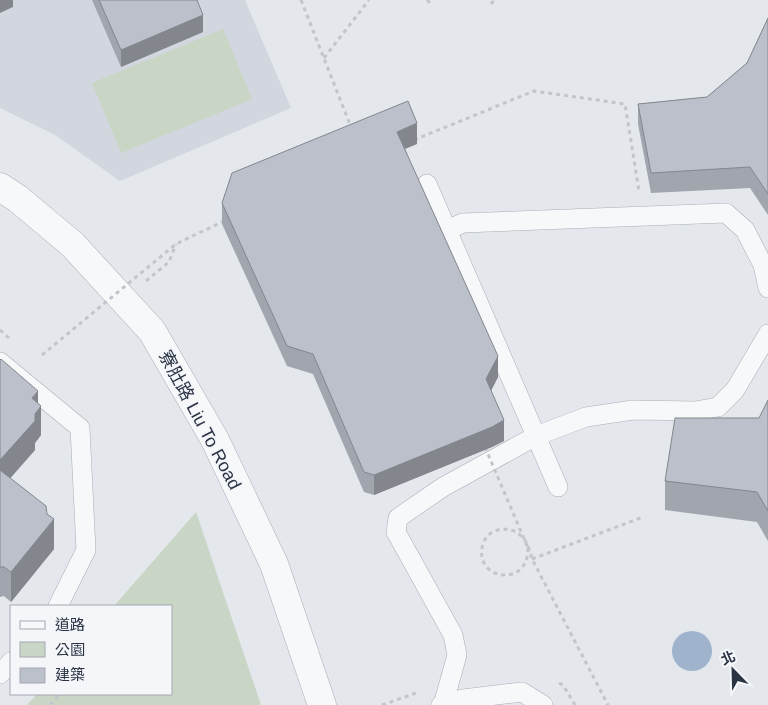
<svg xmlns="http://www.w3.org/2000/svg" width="768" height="705" font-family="Helvetica,'Noto Sans TC',sans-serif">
<rect width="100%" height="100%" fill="#e4e7ec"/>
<polygon fill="#d2d6de" points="0,0 245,0 291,108 120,181 55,135 0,108"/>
<g fill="#c9d6c5">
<polygon points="223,29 252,99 121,153 92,83"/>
<polygon points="196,512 261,705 27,705 37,694 171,694 171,606 114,606"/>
</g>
<circle fill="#9fb4cc" cx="692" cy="651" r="20"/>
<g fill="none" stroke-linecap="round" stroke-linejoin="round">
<defs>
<g id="service">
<polyline points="427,184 558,487"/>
<polyline points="447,230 463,223 726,213 745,230 763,265 768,288"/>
<polyline points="0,362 80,428 86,550 58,606"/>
<polyline points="0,674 11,662"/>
<polyline points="441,705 463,699 522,692 543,705"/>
<polyline points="443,705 457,655 453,635 396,532 398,518 443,487 536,436 586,417 633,410 695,411 718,407 735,390 768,334"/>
</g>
<polyline id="minor" points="0,187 17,198 72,244 152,331 215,440 274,564 322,705"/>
</defs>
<use href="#service" stroke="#a9aeb7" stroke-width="20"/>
<use href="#minor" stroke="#a9aeb7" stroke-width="29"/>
<g stroke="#c2c5cb" stroke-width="3" stroke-dasharray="4 4" stroke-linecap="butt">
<polyline points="301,0 351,127"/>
<polyline points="427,0 429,2 430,0"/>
<polyline points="491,4 494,0"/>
<polyline points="324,58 369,0"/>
<polyline points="414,140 534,91 625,104 639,191"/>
<polyline points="146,281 169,262 176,244"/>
<polyline points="0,330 9,338"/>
<path d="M528 548C529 589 472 580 483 544 488 527 512 524 523 538 528 543 530 552 532 559L608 705"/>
<polyline points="532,559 643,517"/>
<polyline points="559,683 563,685 575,705"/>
<polyline points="50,705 57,697 53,694"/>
<polyline points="382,705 419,692"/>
</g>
<use href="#service" stroke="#f7f8fa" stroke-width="19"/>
<use href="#minor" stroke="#f7f8fa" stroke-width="28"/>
<g stroke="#c2c5cb" stroke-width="3" stroke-dasharray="4 4" stroke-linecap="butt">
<polyline points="42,355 176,244 226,220"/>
<polyline points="485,447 528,548"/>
</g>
</g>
<g fill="#a1a5ae">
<polygon points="92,0 197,0 203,32 121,67"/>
<polygon points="768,18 768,215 750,188 651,193 638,124 638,104 707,97 747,63"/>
<polygon points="417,144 405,149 498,377 491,391 504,441 492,447 374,495 364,492 313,374 287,366 222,224 222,203"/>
<polygon points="0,360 38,403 41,435 35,443 35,450 10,478 54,549 11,602 4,596 0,597"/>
<polygon points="768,400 768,541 757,522 665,510 665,481 759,418"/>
</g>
<g fill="#83868d">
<polygon points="0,0 13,0 13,7 0,13"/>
<polygon points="203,15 203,32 121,67 121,50"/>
<polygon points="417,123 417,144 397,152 397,132"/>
<polygon points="498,356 498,377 486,400 486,379"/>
<polygon points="38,391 38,410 41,406 41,435 35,443 35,450 0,490 0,460 32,398"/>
<polygon points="504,420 504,441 492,447 374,495 374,475"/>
<polygon points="54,519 54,549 11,602 11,572"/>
</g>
<g fill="#bbc0ca" stroke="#83868d">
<polygon points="99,0 197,0 203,15 121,50"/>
<polygon points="768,18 768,194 750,167 651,173 638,104 707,97 747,63"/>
<polygon points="408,101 417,123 397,132 498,356 486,379 504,420 492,427 374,475 364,472 313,354 287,346 222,203 232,173"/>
<polygon points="1,359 38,391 32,398 41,406 35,414 35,421 0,460 0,360"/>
<polygon points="768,400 768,511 757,492 665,481 675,418 759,418"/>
<polygon points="0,470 46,506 47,514 54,519 11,572 4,567 0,567"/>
</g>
<g text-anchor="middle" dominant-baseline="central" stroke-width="4" stroke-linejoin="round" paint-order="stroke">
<g font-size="18" fill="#2b3445" stroke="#f4f6f9">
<text transform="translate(200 420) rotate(62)">寮肚路 Liu To Road</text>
</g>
</g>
<rect x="10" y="605" width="162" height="90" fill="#f4f6f9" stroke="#a4a8b1"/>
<rect x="20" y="621" width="25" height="8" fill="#f7f8fa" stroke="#a4a8b1"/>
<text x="55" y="630" font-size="15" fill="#2b3445">道路</text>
<rect x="20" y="642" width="25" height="15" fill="#c9d6c5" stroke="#a4a8b1"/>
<text x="55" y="655" font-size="15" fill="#2b3445">公園</text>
<rect x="20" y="668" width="25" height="15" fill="#bbc0ca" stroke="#a4a8b1"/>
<text x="55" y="680" font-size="15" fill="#2b3445">建築</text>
<g transform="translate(733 670) rotate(337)" stroke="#f4f6f9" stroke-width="4" paint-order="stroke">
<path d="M0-4L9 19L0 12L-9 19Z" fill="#2b3445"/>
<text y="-8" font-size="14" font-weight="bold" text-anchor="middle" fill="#2b3445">北</text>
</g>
</svg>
